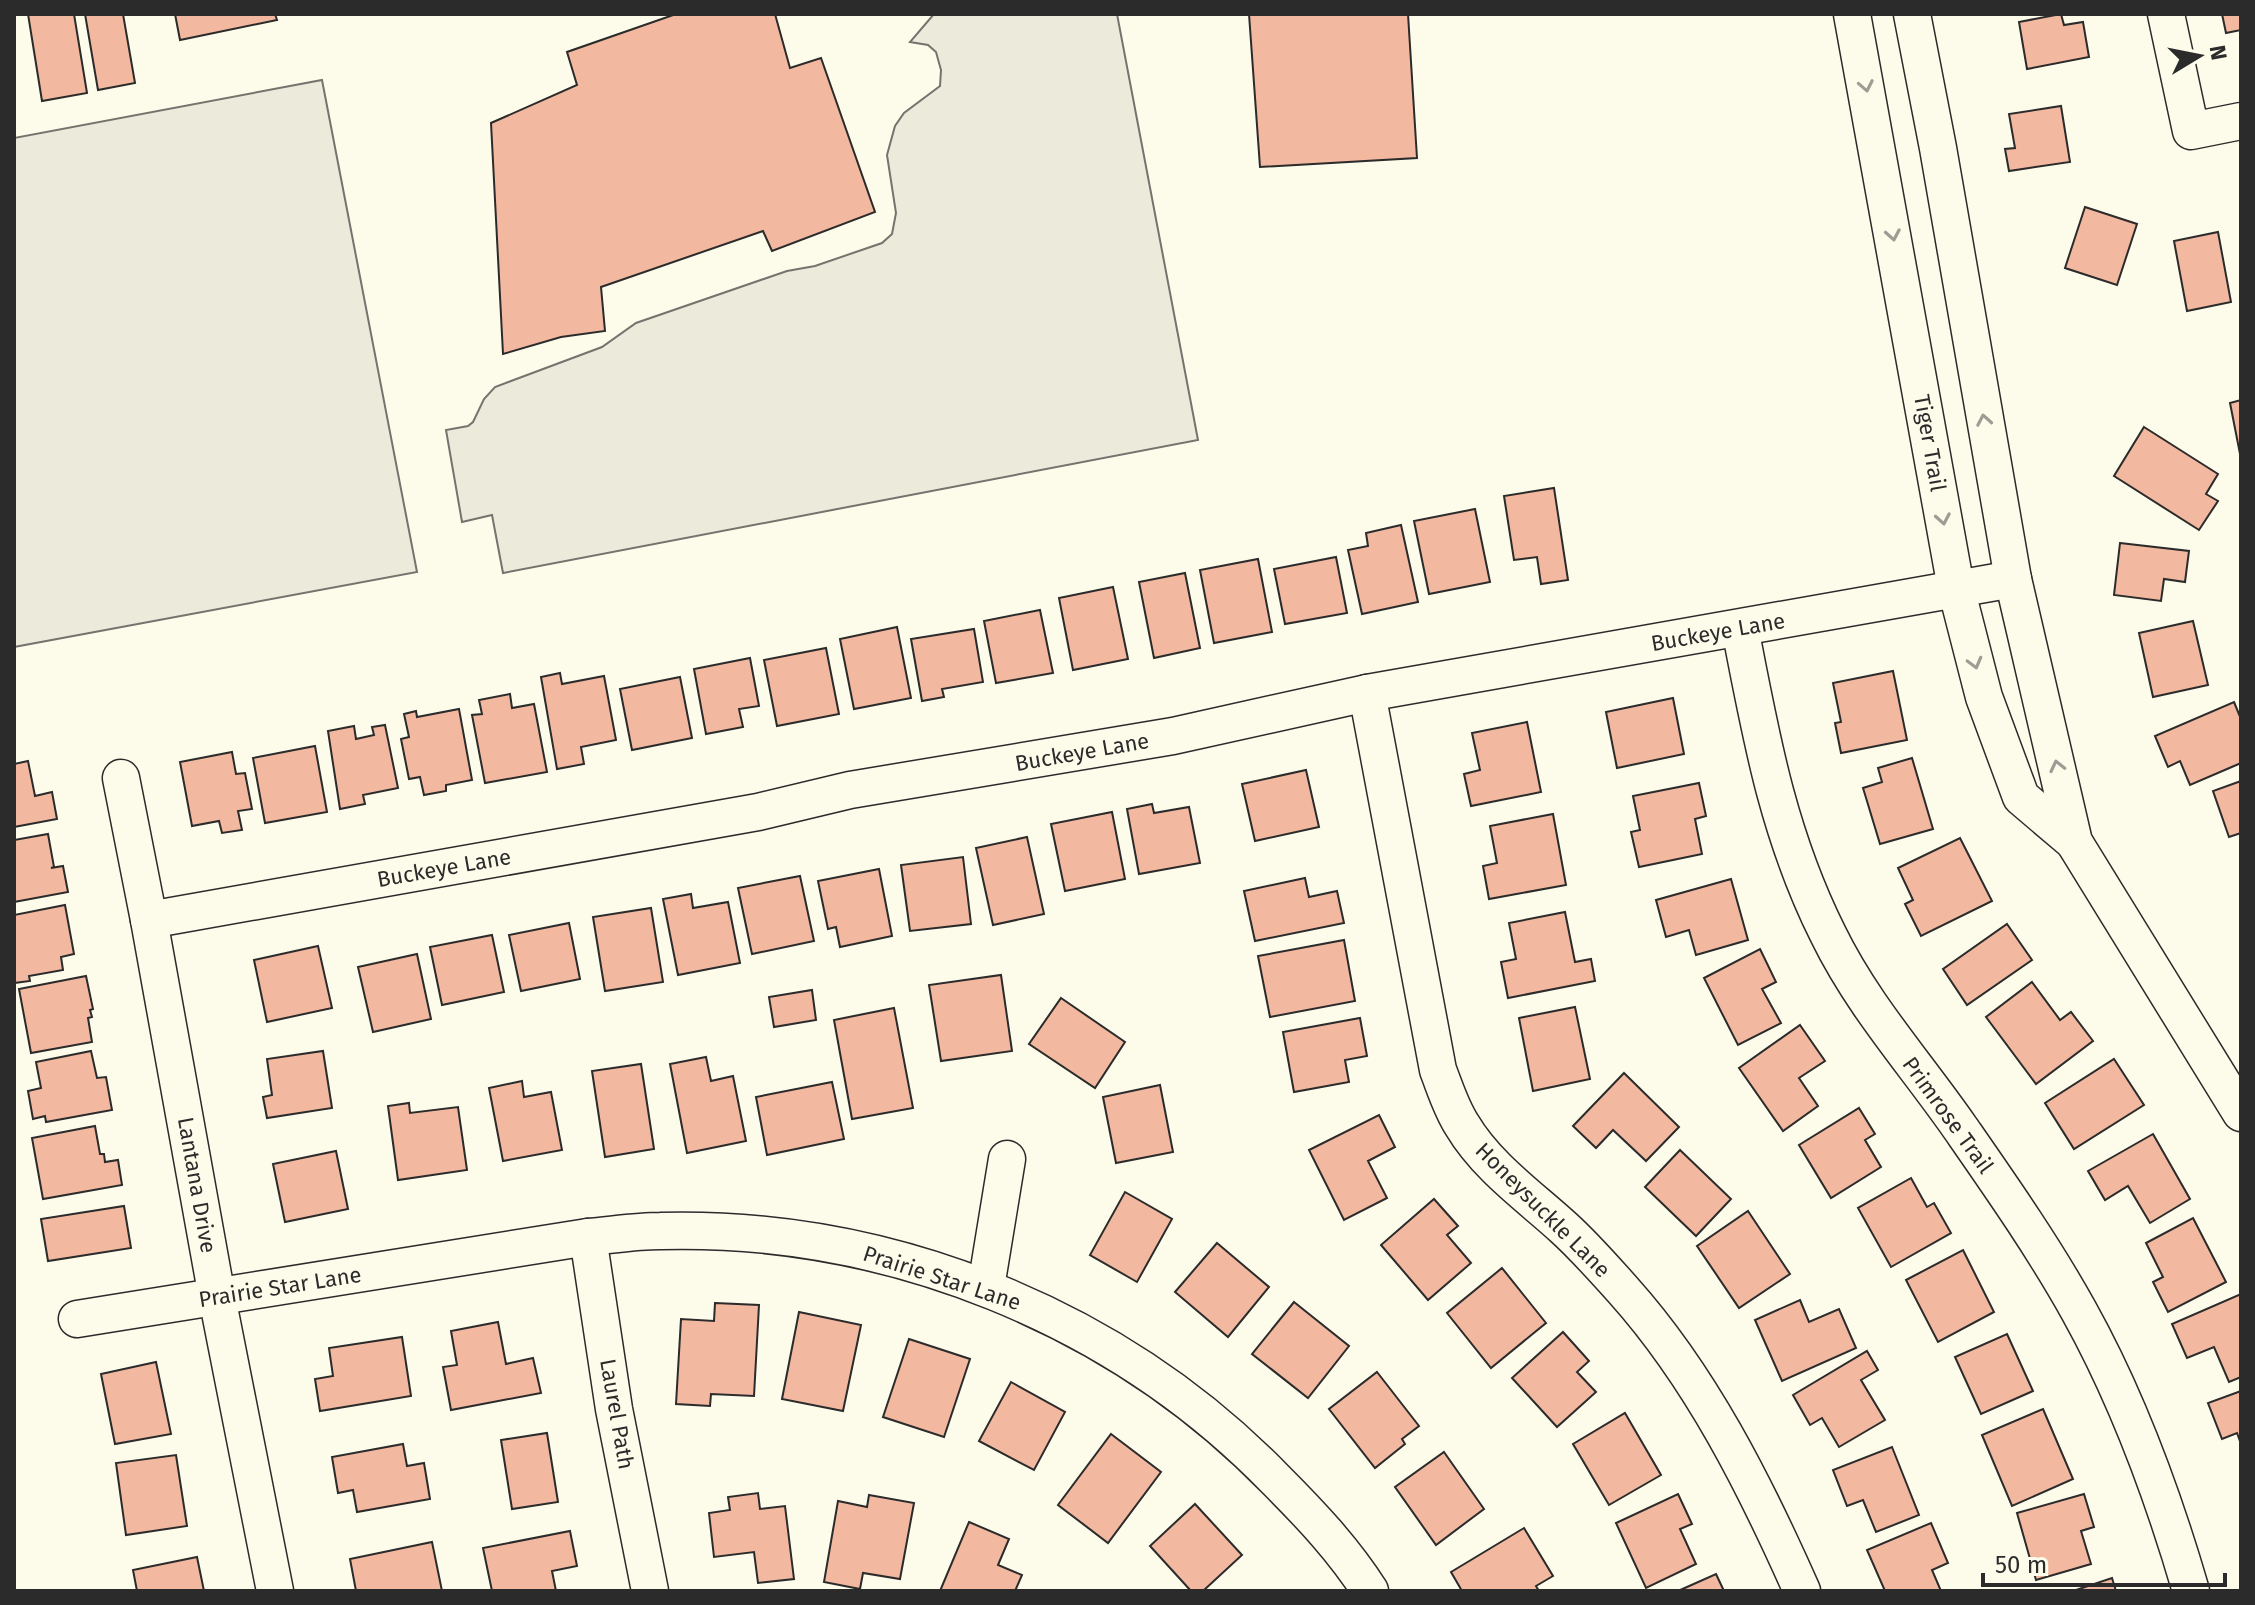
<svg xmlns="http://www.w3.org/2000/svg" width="2255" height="1605" font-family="'Fira Sans',sans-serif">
<rect width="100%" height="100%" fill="#fdfbea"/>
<g fill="#eceadb" stroke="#74746e" stroke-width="2">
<polygon points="934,14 1117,14 1198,440 503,573 492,515 462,522 446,430 468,426 473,422 484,399 495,387 602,347 636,323 787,271 815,266 882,243 892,234 896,213 887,155 895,126 904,113 940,86 941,70 936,52 928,45 910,42"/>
<polygon points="322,80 417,572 14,647 14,138"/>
</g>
<g fill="#f2b8a0" stroke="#2b2b2b" stroke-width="2">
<polygon points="28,14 74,14 87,93 42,101"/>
<polygon points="85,14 123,14 135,83 98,90"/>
<polygon points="175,14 275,14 277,20 180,40"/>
<polygon points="676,14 775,14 790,68 821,58 875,212 772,251 763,231 601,287 605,331 561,337 503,354 491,123 577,85 567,52"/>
<polygon points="1249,14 1408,14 1417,158 1260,167"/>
<polygon points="2061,14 2064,25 2083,22 2089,57 2027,69 2019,22"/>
<polygon points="2222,14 2241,14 2241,30 2226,33"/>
<polygon points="2061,106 2070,162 2009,171 2005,149 2015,148 2009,114"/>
<polygon points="2085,207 2137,224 2117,285 2065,268"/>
<polygon points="2218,232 2231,302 2187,311 2174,241"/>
<polygon points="2241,400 2241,459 2230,403"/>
<polygon points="2144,427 2218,474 2206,494 2218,501 2199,530 2114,476"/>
<polygon points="1554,488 1568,580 1541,584 1537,557 1514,560 1504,496"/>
<polygon points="1475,509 1490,582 1429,594 1414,521"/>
<polygon points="1401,525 1418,602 1362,614 1348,550 1368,546 1366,533"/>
<polygon points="2120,543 2189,551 2185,582 2164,579 2161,601 2114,595"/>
<polygon points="1336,557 1347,613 1285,624 1274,569"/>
<polygon points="1258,559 1272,632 1214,643 1200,570"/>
<polygon points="1185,573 1200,648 1154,658 1139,582"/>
<polygon points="1113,587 1128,659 1073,670 1059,598"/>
<polygon points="1040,610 1053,673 996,683 984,621"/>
<polygon points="2193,621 2208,685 2153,697 2139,633"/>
<polygon points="897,627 911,698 854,709 840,639"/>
<polygon points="974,629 983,682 942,689 944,697 922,701 911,639"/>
<polygon points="826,648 839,714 777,726 764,660"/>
<polygon points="750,658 759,706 739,709 743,727 706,734 694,669"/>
<polygon points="1893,671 1907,740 1841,753 1835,723 1841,722 1833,683"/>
<polygon points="560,673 562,684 604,676 616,740 581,747 584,764 557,769 541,677"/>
<polygon points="680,677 692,738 632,750 620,689"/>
<polygon points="510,694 512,708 534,704 547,772 485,783 472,715 482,714 479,700"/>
<polygon points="1673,698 1684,754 1617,768 1606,712"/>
<polygon points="2234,702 2241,719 2241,763 2190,785 2180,761 2168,767 2155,736"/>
<polygon points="459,709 472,780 446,785 446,791 424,795 420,777 409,779 401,739 409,737 404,714 416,711 417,717"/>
<polygon points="1527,722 1541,792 1471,806 1464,774 1480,770 1472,733"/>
<polygon points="385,725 398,788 363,795 365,804 340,809 328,731 354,726 356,739 374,735 372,727"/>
<polygon points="315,746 327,812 265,823 253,758"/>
<polygon points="232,752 236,774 245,773 252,809 238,811 242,830 222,833 219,821 192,826 180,762"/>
<polygon points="1912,758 1933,829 1880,844 1863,788 1882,782 1878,768"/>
<polygon points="28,761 35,796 52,792 57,819 14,827 14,764"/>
<polygon points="1306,770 1319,827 1255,841 1242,784"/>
<polygon points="2241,781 2241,833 2229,837 2213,791"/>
<polygon points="1699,783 1706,816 1695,819 1702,854 1639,867 1631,832 1640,830 1633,796"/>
<polygon points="1152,804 1154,813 1189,807 1200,863 1139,874 1127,809"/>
<polygon points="1112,812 1125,879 1065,891 1051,824"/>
<polygon points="1553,814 1566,885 1489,899 1483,866 1497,863 1490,826"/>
<polygon points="48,834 54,867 51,868 63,866 68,892 14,902 14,840"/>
<polygon points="1027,837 1044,914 993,925 976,848"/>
<polygon points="1960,838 1992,901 1921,936 1905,904 1913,900 1898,868"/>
<polygon points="963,857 971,924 910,931 901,865"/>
<polygon points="879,869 892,936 840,947 836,927 828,929 818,881"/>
<polygon points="800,876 814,941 752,954 738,888"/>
<polygon points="1305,878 1309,897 1337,891 1344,923 1255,941 1244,891"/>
<polygon points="1731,879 1748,940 1696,955 1689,930 1666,937 1656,900"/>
<polygon points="691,894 693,908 728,902 740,963 678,975 663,899"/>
<polygon points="65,905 74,954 61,957 63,970 29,976 30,981 14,983 14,915"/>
<polygon points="651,908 663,982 605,991 593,917"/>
<polygon points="1565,912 1575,962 1591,959 1595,981 1508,998 1501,962 1516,959 1509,923"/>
<polygon points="569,923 580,979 521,991 509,935"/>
<polygon points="2007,924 2032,960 1967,1005 1943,969"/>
<polygon points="492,935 504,992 442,1005 430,947"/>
<polygon points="1344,940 1355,1001 1270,1017 1258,956"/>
<polygon points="318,946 332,1008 267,1022 254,960"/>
<polygon points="1760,949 1776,982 1762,989 1781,1023 1738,1045 1704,978"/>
<polygon points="417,954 431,1019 373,1032 358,967"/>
<polygon points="1001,975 1012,1051 941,1061 929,985"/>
<polygon points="86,976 93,1009 90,1010 92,1017 88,1018 92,1042 31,1053 19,989"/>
<polygon points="2032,982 2060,1020 2071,1012 2093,1041 2036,1084 1986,1017"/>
<polygon points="812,990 816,1020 774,1027 769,997"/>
<polygon points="1061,998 1125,1042 1095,1088 1029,1044"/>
<polygon points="1575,1007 1590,1079 1533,1091 1519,1018"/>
<polygon points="894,1008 913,1108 852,1119 834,1020"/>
<polygon points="1360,1018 1367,1056 1345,1060 1349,1082 1294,1092 1283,1032"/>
<polygon points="1800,1025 1825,1061 1799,1078 1818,1106 1783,1131 1739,1068"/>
<polygon points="91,1051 97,1078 106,1077 112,1110 46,1122 45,1116 33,1119 28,1091 41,1088 36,1062"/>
<polygon points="323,1051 332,1108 267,1118 263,1097 272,1095 267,1059"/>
<polygon points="706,1057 711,1081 733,1076 746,1141 687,1153 670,1064"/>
<polygon points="2114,1059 2144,1105 2074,1149 2045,1103"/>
<polygon points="641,1064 654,1149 605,1157 592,1071"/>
<polygon points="1624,1073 1679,1127 1646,1161 1613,1130 1596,1148 1573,1126"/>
<polygon points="522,1081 524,1097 551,1092 562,1150 503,1161 489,1088"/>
<polygon points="832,1082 844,1139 767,1155 756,1097"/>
<polygon points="1160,1085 1173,1152 1116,1163 1103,1097"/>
<polygon points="409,1103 410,1113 458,1107 467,1170 398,1180 388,1106"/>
<polygon points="1859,1108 1875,1134 1865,1140 1881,1167 1831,1198 1799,1145"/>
<polygon points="1379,1115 1395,1147 1368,1161 1387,1198 1344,1220 1309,1150"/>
<polygon points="95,1126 100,1154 104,1154 105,1162 118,1160 122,1185 43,1199 32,1138"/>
<polygon points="2153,1134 2190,1199 2150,1223 2128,1186 2105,1200 2088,1171"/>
<polygon points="1680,1150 1731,1199 1696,1236 1645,1187"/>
<polygon points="336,1151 348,1209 285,1222 273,1164"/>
<polygon points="1911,1178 1927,1207 1934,1203 1951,1233 1891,1267 1858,1208"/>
<polygon points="1125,1192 1172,1219 1137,1282 1090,1255"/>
<polygon points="1434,1199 1458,1226 1447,1235 1471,1263 1428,1300 1381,1245"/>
<polygon points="124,1206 131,1248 48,1261 41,1219"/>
<polygon points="1748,1211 1790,1274 1739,1308 1697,1246"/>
<polygon points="2193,1218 2226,1282 2168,1312 2153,1282 2163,1277 2146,1243"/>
<polygon points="1217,1243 1269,1287 1228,1337 1175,1292"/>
<polygon points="1963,1250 1994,1312 1938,1342 1906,1280"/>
<polygon points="1502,1268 1546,1323 1491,1368 1447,1313"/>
<polygon points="2241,1294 2241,1377 2229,1382 2214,1347 2187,1358 2172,1324"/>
<polygon points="1800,1300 1809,1322 1839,1309 1856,1348 1782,1381 1755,1320"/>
<polygon points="1294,1302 1349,1346 1308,1398 1252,1354"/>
<polygon points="715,1303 759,1305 754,1396 711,1394 710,1406 676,1404 681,1319 714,1321"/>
<polygon points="799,1312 861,1325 843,1411 782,1399"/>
<polygon points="498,1322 506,1364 533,1358 541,1393 451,1410 443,1367 457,1365 451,1331"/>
<polygon points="1563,1332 1589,1361 1577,1372 1596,1392 1557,1427 1512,1378"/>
<polygon points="2007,1334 2033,1391 1981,1414 1955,1357"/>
<polygon points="402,1337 411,1396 320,1411 315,1379 333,1376 329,1348"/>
<polygon points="909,1339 970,1359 944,1437 883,1417"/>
<polygon points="1867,1351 1878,1370 1861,1380 1885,1420 1839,1447 1822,1418 1810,1425 1793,1395"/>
<polygon points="156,1362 171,1434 115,1444 101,1374"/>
<polygon points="1377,1372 1419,1426 1402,1439 1405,1444 1375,1468 1329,1409"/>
<polygon points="1011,1382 1065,1412 1034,1470 979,1441"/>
<polygon points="2241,1391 2241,1444 2237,1433 2222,1439 2208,1403"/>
<polygon points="2043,1409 2073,1479 2012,1506 1982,1435"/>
<polygon points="1625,1413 1661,1475 1609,1505 1573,1444"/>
<polygon points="547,1433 558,1502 512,1509 501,1440"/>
<polygon points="1111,1434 1161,1472 1108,1543 1058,1505"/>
<polygon points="403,1444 407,1466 424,1463 430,1499 357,1512 353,1490 338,1493 332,1457"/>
<polygon points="1892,1447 1919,1515 1876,1532 1863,1500 1847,1506 1833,1470"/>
<polygon points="1444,1452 1484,1509 1436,1545 1395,1487"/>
<polygon points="176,1455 187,1526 126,1535 116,1463"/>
<polygon points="758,1493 760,1509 785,1506 794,1579 758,1583 754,1552 714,1557 709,1513 730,1510 728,1497"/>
<polygon points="1678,1494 1692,1524 1680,1529 1696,1564 1646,1588 1616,1523"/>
<polygon points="2084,1494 2094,1527 2081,1531 2091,1564 2036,1580 2017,1513"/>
<polygon points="869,1495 914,1503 900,1579 863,1573 860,1589 824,1582 838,1501 867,1507"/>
<polygon points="1195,1504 1242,1555 1203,1591 1191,1591 1150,1546"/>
<polygon points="969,1522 1009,1539 998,1565 1022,1575 1015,1591 940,1591"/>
<polygon points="1931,1523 1948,1563 1932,1570 1941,1591 1885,1591 1867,1550"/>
<polygon points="1524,1528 1553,1576 1536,1586 1539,1591 1462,1591 1451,1572"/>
<polygon points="570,1531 577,1566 552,1571 556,1591 492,1591 483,1548"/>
<polygon points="432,1542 442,1591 356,1591 350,1559"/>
<polygon points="197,1557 204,1591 137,1591 133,1570"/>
<polygon points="1716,1574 1724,1591 1678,1591"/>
<polygon points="2112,1578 2116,1591 2073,1591"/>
</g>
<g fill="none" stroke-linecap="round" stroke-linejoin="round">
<defs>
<g id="minor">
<polyline points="1852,14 1956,588 1984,697 2021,797 2074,842"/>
<polyline points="1912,14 1938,148 2013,579 2074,842 2241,1113"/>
<polyline points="2166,14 2191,131 2241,121"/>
<path d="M1740 628C1761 737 1778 834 1828 934 1863 1006 1916 1064 1961 1129 2002 1188 2044 1248 2079 1311 2128 1399 2163 1495 2191 1591"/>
<path d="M1367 693 1438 1070C1445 1088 1451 1108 1462 1125 1487 1167 1529 1196 1564 1228 1585 1247 1604 1269 1623 1290 1701 1377 1755 1485 1802 1591"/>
<polyline points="121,778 149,920 217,1297 275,1591"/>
<polyline points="149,920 758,812 850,790 1173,736 1367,693 2013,579"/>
<polyline points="588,1237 614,1409 650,1591"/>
<polyline points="986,1287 1007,1159"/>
<path d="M77 1319 588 1237C612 1235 636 1231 660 1231 889 1225 1117 1316 1276 1480 1310 1514 1344 1550 1370 1591"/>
</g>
</defs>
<use href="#minor" stroke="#2b2b2b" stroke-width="39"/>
<use href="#minor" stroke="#fdfbea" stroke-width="36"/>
</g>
<defs><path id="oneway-chevron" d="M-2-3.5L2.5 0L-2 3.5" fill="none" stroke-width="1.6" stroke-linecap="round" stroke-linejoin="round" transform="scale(2)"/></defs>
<g stroke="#9e9d94">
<use href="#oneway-chevron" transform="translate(1866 86) rotate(79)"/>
<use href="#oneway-chevron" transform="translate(1893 235) rotate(80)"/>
<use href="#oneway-chevron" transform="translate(1984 420) rotate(-100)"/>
<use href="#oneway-chevron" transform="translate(1943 519) rotate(80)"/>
<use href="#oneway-chevron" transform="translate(1975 663) rotate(75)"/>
<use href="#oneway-chevron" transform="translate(2057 766) rotate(-103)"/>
</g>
<g text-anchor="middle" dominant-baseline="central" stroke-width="6" stroke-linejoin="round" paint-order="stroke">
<g font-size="22" fill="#2b2b2b" stroke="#fdfbea">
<text transform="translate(1930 443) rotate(80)">Tiger Trail</text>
<text transform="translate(1718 632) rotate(-10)">Buckeye Lane</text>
<text transform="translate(1082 752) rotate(-10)">Buckeye Lane</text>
<text transform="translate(444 868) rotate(-10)">Buckeye Lane</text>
<text transform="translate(1948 1115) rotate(54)">Primrose Trail</text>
<text transform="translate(197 1185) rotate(80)">Lantana Drive</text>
<text transform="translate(1543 1210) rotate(45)">Honeysuckle Lane</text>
<text transform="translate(942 1278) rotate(18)">Prairie Star Lane</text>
<text transform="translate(280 1287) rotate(-9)">Prairie Star Lane</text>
<text transform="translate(617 1414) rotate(80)">Laurel Path</text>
</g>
</g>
<rect width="2255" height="1605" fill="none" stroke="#2b2b2b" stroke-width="32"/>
<g transform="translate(2199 56) rotate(80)" stroke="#fdfbea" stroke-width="6" paint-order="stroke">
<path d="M0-6L14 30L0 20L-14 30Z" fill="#2b2b2b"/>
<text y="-12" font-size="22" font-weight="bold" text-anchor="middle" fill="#2b2b2b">N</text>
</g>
<path d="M1983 1573v12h242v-12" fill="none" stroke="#2b2b2b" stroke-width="4"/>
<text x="1995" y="1573" font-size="24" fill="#2b2b2b" stroke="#fdfbea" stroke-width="6" paint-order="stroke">50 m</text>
</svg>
